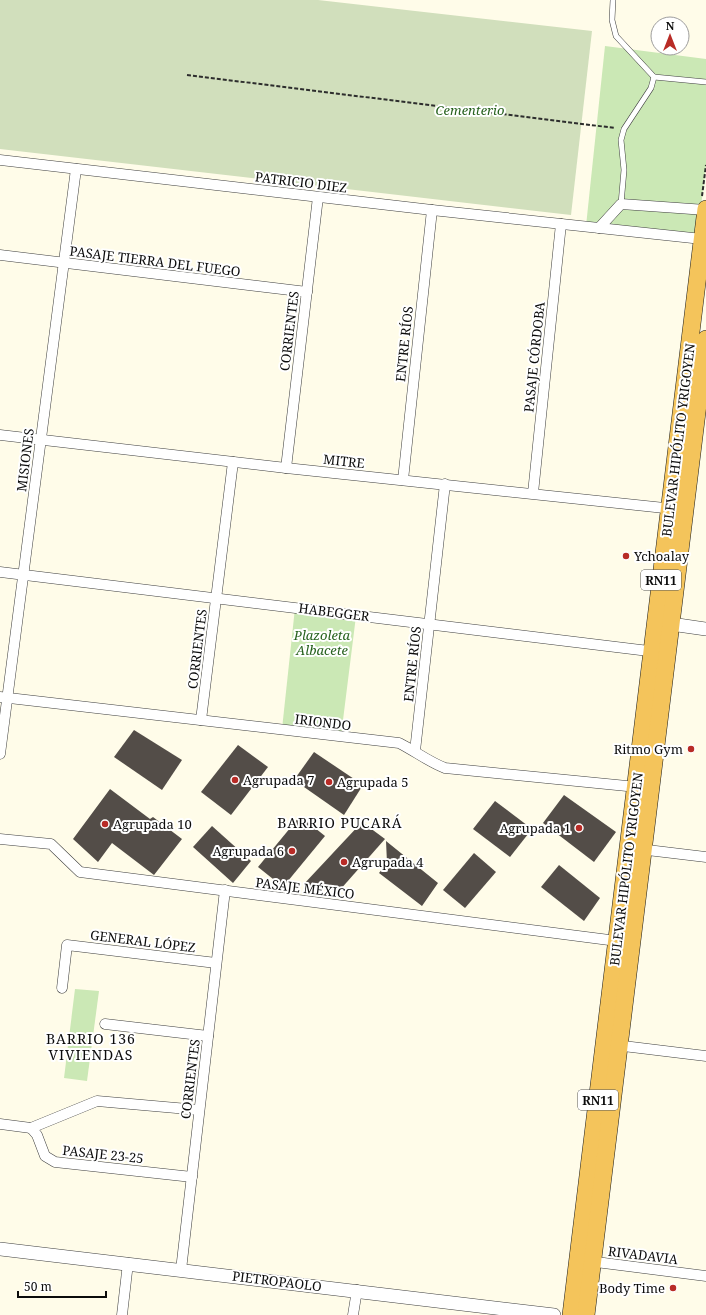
<svg xmlns="http://www.w3.org/2000/svg" width="706" height="1315" font-family="'Noto Serif',serif">
<rect width="100%" height="100%" fill="#fffce9"/>
<g fill="#cbe8b5">
<polygon points="605,46 706,59 706,165 697,239 586,226"/>
<polygon points="295,608 356,616 341,736 282,729"/>
<polygon points="75,989 99,991 87,1081 64,1078"/>
</g>
<polygon fill="#d1dfbc" points="0,0 318,0 592,31 571,215 0,149"/>
<g fill="#534d48">
<polygon points="134,730 182,760 162,790 114,757"/>
<polygon points="238,745 268,767 231,815 201,792"/>
<polygon points="314,752 363,785 344,815 294,780"/>
<polygon points="110,789 150,819 153,817 182,839 154,875 112,843 98,862 73,839"/>
<polygon points="564,795 616,832 594,862 543,823"/>
<polygon points="495,801 532,829 510,857 473,829"/>
<polygon points="300,816 325,836 283,887 258,867"/>
<polygon points="362,822 385,839 339,891 303,885"/>
<polygon points="212,826 251,861 233,883 193,847"/>
<polygon points="386,841 438,883 422,906 379,873 387,863"/>
<polygon points="474,853 496,872 465,908 443,890"/>
<polygon points="559,865 600,898 584,921 541,887"/>
</g>
<g fill="none" stroke-linecap="round" stroke-linejoin="round">
<defs>
<g id="service">
<polyline points="613,0 612,20 616,36 654,77"/>
<polyline points="621,204 624,170 621,140 624,129 651,88 654,77 706,82"/>
</g>
<g id="minor">
<polyline points="0,160 432,210 702,239"/>
<polyline points="599,228 621,204 706,210"/>
<polyline points="0,255 307,292"/>
<polyline points="0,435 286,468 674,509"/>
<polyline points="286,468 318,197"/>
<polyline points="403,480 432,210"/>
<polyline points="533,493 561,224"/>
<polyline points="0,572 657,652"/>
<path d="M0 697 399 743C415 751 429 762 445 768L637 787"/>
<polyline points="201,720 233,462"/>
<polyline points="415,751 445,484"/>
<polyline points="0,754 76,169"/>
<polyline points="0,839 51,844 80,872 617,941"/>
<polyline points="639,849 706,857"/>
<polyline points="62,988 67,945 216,963"/>
<polyline points="105,1024 208,1036"/>
<polyline points="615,1045 706,1056"/>
<polyline points="0,1124 31,1128"/>
<polyline points="31,1128 37,1135 45,1156 55,1162 192,1177"/>
<polyline points="31,1128 97,1101 199,1110"/>
<polyline points="588,1261 706,1276"/>
<polyline points="181,1270 225,890"/>
<polyline points="122,1315 128,1263"/>
<polyline points="353,1315 357,1290"/>
</g>
<g id="tertiary">
<polyline points="671,624 706,629"/>
<polyline points="0,1249 554,1315"/>
</g>
<g id="trunk">
<path d="M571 1315C618 947 661 578 706 209"/>
<polyline points="586,1315 706,339"/>
</g>
</defs>
<use href="#service" stroke="#3e3e3e" stroke-width="6"/>
<use href="#minor" stroke="#3e3e3e" stroke-width="11"/>
<use href="#tertiary" stroke="#3e3e3e" stroke-width="14"/>
<use href="#trunk" stroke="#1c1c1c" stroke-width="18"/>
<g stroke="#2d2d2d" stroke-width="2" stroke-dasharray="4 2" stroke-linecap="butt">
<polyline points="187,75 615,128"/>
<polyline points="702,196 706,165"/>
</g>
<use href="#service" stroke="#fff" stroke-width="5"/>
<use href="#minor" stroke="#fff" stroke-width="10"/>
<use href="#tertiary" stroke="#fff" stroke-width="13"/>
<use href="#trunk" stroke="#f4c45b" stroke-width="17"/>
</g>
<g fill="#b82b26" stroke="#fff" stroke-width="1.5">
<circle cx="626" cy="556" r="4"/>
<circle cx="691" cy="749" r="4"/>
<circle cx="235" cy="780" r="4"/>
<circle cx="329" cy="782" r="4"/>
<circle cx="105" cy="824" r="4"/>
<circle cx="579" cy="828" r="4"/>
<circle cx="292" cy="851" r="4"/>
<circle cx="344" cy="862" r="4"/>
<circle cx="673" cy="1288" r="4"/>
</g>
<g text-anchor="middle" dominant-baseline="central" stroke-width="4" stroke-linejoin="round" paint-order="stroke">
<g fill="#fff" stroke="#545454" stroke-width="1">
<rect x="641" y="570" width="40" height="20" rx="3"/>
<rect x="578" y="1090" width="40" height="20" rx="3"/>
</g>
<g font-size="12" font-weight="bold" fill="#0b0b0b">
<text x="661" y="580">RN11</text>
<text x="598" y="1100">RN11</text>
</g>
<g font-size="13" font-style="italic" fill="#26611d" stroke="#fff">
<text x="470" y="110">Cementerio</text>
<text x="322" y="635">Plazoleta<tspan x="322" dy="15">Albacete</tspan></text>
</g>
<g font-size="13" fill="#0b0b0b" stroke="#fff">
<text transform="translate(301 182) rotate(7)">PATRICIO DIEZ</text>
<text transform="translate(155 261) rotate(7)">PASAJE TIERRA DEL FUEGO</text>
<text transform="translate(289 331) rotate(-83)">CORRIENTES</text>
<text transform="translate(404 344) rotate(-84)">ENTRE RÍOS</text>
<text transform="translate(534 357) rotate(-84)">PASAJE CÓRDOBA</text>
<text transform="translate(678 440) rotate(-83)">BULEVAR HIPÓLITO YRIGOYEN</text>
<text transform="translate(25 460) rotate(-83)">MISIONES</text>
<text transform="translate(344 461) rotate(6)">MITRE</text>
<text transform="translate(334 612) rotate(7)">HABEGGER</text>
<text transform="translate(197 649) rotate(-83)">CORRIENTES</text>
<text transform="translate(412 664) rotate(-84)">ENTRE RÍOS</text>
<text transform="translate(323 722) rotate(7)">IRIONDO</text>
<text transform="translate(626 869) rotate(-83)">BULEVAR HIPÓLITO YRIGOYEN</text>
<text transform="translate(305 888) rotate(7)">PASAJE MÉXICO</text>
<text transform="translate(143 941) rotate(7)">GENERAL LÓPEZ</text>
<text transform="translate(190 1079) rotate(-83)">CORRIENTES</text>
<text transform="translate(103 1154) rotate(6)">PASAJE 23-25</text>
<text transform="translate(643 1255) rotate(7)">RIVADAVIA</text>
<text transform="translate(277 1281) rotate(7)">PIETROPAOLO</text>
</g>
<g font-size="13" fill="#0b0b0b" stroke="#fff" text-anchor="start">
<text x="634" y="556">Ychoalay</text>
<text x="683" y="749" text-anchor="end">Ritmo Gym</text>
<text x="243" y="780">Agrupada 7</text>
<text x="337" y="782">Agrupada 5</text>
<text x="113" y="824">Agrupada 10</text>
<text x="571" y="828" text-anchor="end">Agrupada 1</text>
<text x="284" y="851" text-anchor="end">Agrupada 6</text>
<text x="352" y="862">Agrupada 4</text>
<text x="665" y="1288" text-anchor="end">Body Time</text>
</g>
<g font-size="14" letter-spacing="1" fill="#0b0b0b" stroke="#fff">
<text x="340" y="822">BARRIO PUCARÁ</text>
<text x="91" y="1038">BARRIO 136<tspan x="91" dy="16">VIVIENDAS</tspan></text>
</g>
</g>
<g transform="translate(670 36)"><circle r="19" fill="#ffffff" stroke="#9d9d9d"/>
<path d="M0-3L7 15L0 10L-7 15Z" fill="#b82b26"/>
<text y="-6" font-size="11" font-weight="bold" text-anchor="middle" fill="#0b0b0b">N</text>
</g>
<path d="M18 1291v6h88v-6" fill="none" stroke="#0b0b0b" stroke-width="2"/>
<text x="24" y="1291" font-size="12" fill="#0b0b0b" stroke="#ffffff" stroke-width="3" paint-order="stroke">50 m</text>
</svg>
